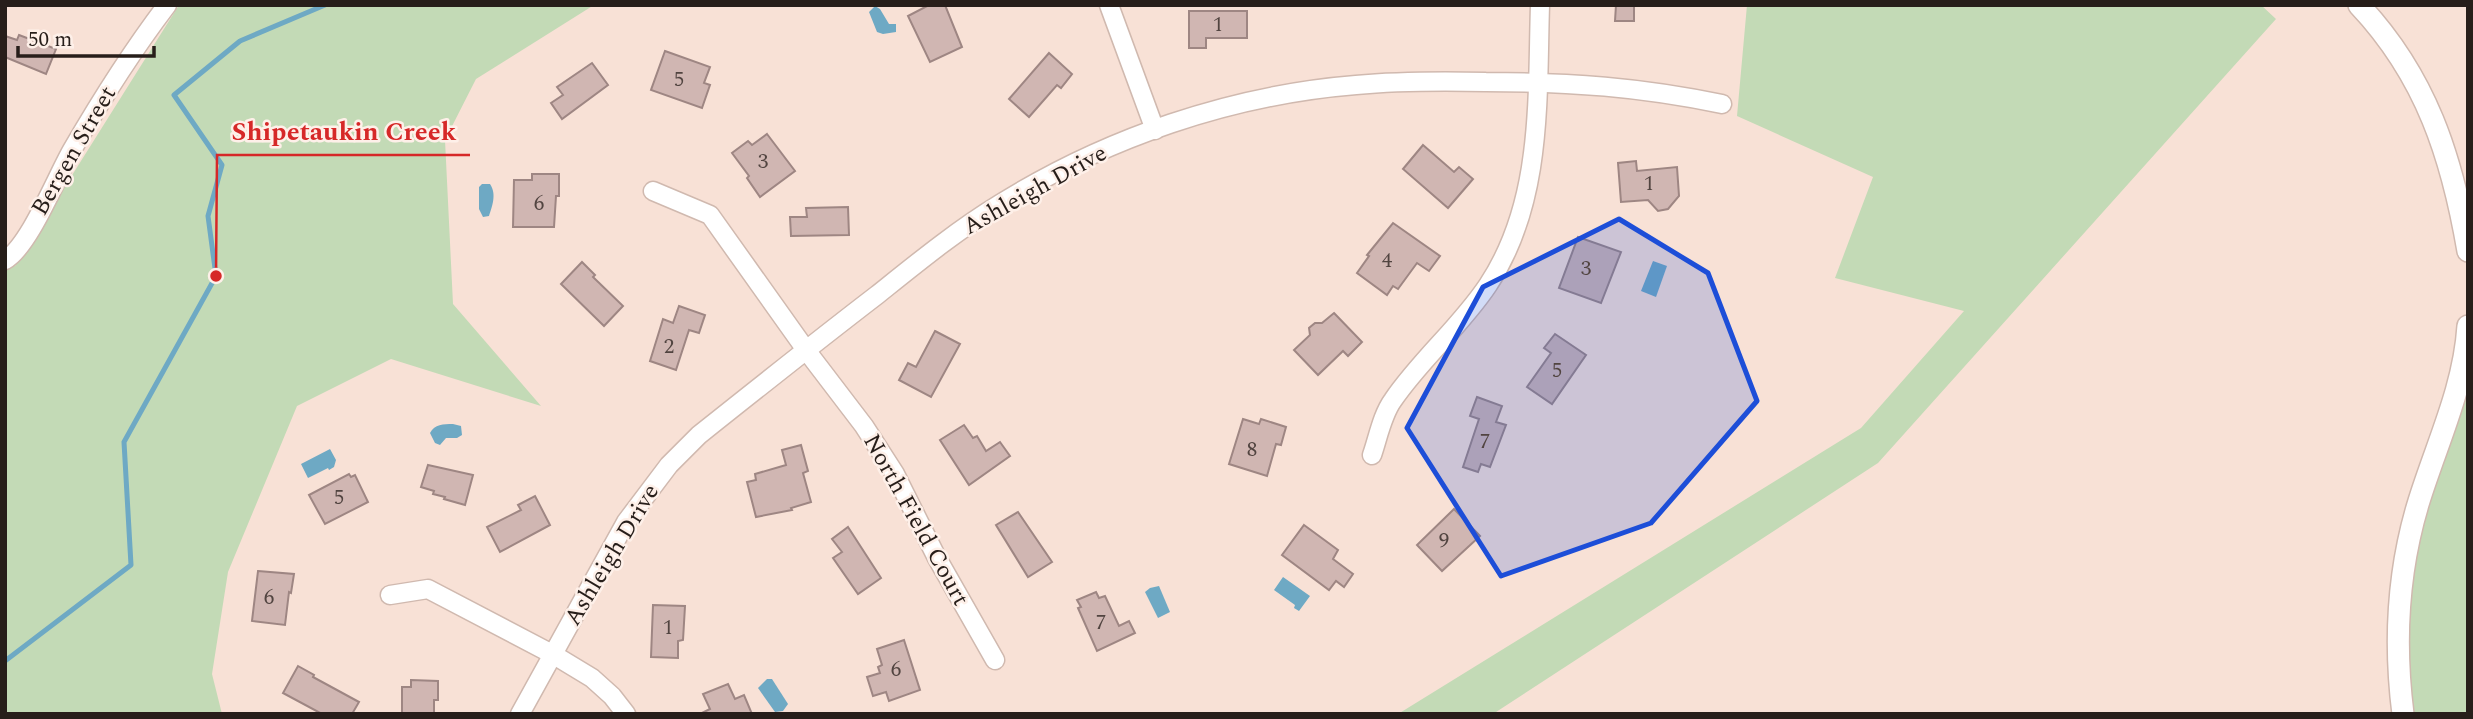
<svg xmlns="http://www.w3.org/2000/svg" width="2473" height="719" font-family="Spectral,serif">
<rect width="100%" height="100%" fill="#f8e1d6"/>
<g fill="#c3dab6">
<polygon points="179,5 594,5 476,79 445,140 453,304 541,406 391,359 297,406 228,572 212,674 222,714 5,714 5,267 15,266"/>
<polygon points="1747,5 2261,5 2276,19 1878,463 1493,714 1398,714 1861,428 1964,311 1835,278 1873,177 1737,116"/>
<polygon points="2468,326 2468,714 2403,714 2400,598"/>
</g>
<g fill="#6ea9c4">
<polygon points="875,6 880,9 889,24 896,24 896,32 883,34 877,32 869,12"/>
<path d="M482 184H490C497 194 492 207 489 216L483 217 479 209V187Z"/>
<polygon points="1653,261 1667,266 1656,297 1641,291"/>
<path d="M453 424 461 426 462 435 457 438H446L440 445 435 443 430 433C435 424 443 424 453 424Z"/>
<polygon points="330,449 336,460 334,467 329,470 328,468 308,478 301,464"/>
<polygon points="1283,577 1310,596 1299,611 1294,608 1295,605 1274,590"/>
<polygon points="1159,586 1170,612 1158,618 1145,592 1150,588"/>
<polygon points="767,679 772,679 788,704 783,711 775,712 758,688"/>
</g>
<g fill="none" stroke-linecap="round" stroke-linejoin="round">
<polyline stroke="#6ea9c4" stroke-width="5" points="5,661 131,565 124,442 216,276 208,216 222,165 174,95 240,41 325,5"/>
</g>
<g fill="#d0b6b2" stroke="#9e8683" stroke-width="2">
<polygon points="929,5 945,5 962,47 930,62 908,16"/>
<polygon points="1616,5 1634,5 1634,21 1615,21"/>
<polygon points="1189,11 1247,11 1247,38 1206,38 1206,48 1189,48"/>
<polygon points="19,35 56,49 46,74 5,57 5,36 17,40"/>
<polygon points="665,51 710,67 704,83 710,85 702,108 651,90"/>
<polygon points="1049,53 1072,74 1061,88 1057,85 1029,117 1009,99"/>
<polygon points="592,63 608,85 562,119 551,103 563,95 557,87"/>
<polygon points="767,134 795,171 760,197 747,178 749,176 732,153 748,141 752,145"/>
<polygon points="1423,145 1454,172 1459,167 1473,179 1448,208 1403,169"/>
<polygon points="1636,161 1637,171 1677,167 1679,196 1668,209 1658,211 1648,200 1621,202 1618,163"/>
<polygon points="532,174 559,174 559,196 556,196 554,227 513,227 514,180 532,180"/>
<polygon points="848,207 849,235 791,236 790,217 807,217 806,208"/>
<polygon points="1393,223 1440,256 1429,271 1417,263 1398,289 1393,286 1387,295 1357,273 1369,256 1367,255"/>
<polygon points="1578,237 1621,252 1601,303 1559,288"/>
<polygon points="582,262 595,275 593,277 623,306 604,326 561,284"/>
<polygon points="679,306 705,315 699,333 689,330 676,370 650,361 663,319 673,323"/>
<polygon points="1334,313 1362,342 1348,356 1343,351 1318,375 1294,350 1310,335 1309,328 1315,323 1322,323"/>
<polygon points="935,331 960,344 931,397 899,380 908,363 916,367"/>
<polygon points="1555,334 1586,355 1552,404 1527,387 1551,353 1544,348"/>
<polygon points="1477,397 1502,406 1496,422 1506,425 1490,467 1481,464 1478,472 1463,467 1479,419 1470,416"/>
<polygon points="1243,419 1259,424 1261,419 1286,427 1281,445 1276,444 1267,476 1229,464"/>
<polygon points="964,425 973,438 977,436 986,451 1000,442 1010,456 969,485 940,440"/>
<polygon points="801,445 808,471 803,473 811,502 791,508 792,510 756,517 747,482 756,480 755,474 786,465 782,450"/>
<polygon points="428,465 473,475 465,505 444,499 445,497 433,494 434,491 421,487"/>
<polygon points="349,474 351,477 355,475 368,502 325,524 309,495"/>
<polygon points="535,496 550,525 500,552 487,527 521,510 518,505"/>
<polygon points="1454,509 1480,536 1442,571 1417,545"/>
<polygon points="1018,512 1052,562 1028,577 996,525"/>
<polygon points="1304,525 1338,550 1333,559 1353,574 1344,587 1336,581 1329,590 1282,555"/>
<polygon points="848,527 881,578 858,594 833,558 842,552 832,539"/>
<polygon points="258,571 294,574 291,593 289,592 285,625 252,621"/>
<polygon points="1096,592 1099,598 1105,596 1119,626 1129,621 1135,633 1097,651 1078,608 1081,607 1077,600"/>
<polygon points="653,605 685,606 683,640 678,641 678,658 651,657"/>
<polygon points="904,640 920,690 889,701 886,692 873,696 867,677 880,673 878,667 882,665 877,649"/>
<polygon points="298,666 314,675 313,677 359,702 352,714 322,714 283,693"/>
<polygon points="411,680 438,681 438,700 434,700 434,714 402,714 402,687 411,687"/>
<polygon points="728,684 735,699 744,695 752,714 700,714 710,709 703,694"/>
</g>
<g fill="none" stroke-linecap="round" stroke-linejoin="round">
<defs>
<g id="minor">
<polyline points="1109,5 1155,130"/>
<polyline points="653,191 710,215 806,350 864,426 895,474 937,558 995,660"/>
<path d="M5 260C29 247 57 176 72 150 101 100 132 51 167 5"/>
<path d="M1372 455C1378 438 1382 415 1393 400 1421 359 1460 327 1488 285 1543 202 1537 100 1540 5"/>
<polyline points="390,595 428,589 554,655 592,678 612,696 626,714"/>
<path d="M520 714 626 522 669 465 699 435C758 388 817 341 877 295 917 263 956 231 1000 204 1106 138 1231 95 1356 85 1399 81 1442 81 1486 82 1570 82 1640 87 1722 104"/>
</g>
<g id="tertiary">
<path d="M2359 5C2426 76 2452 157 2468 251"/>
<path d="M2403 714C2394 643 2398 569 2419 501 2437 443 2464 388 2468 326"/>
</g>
</defs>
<use href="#minor" stroke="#d0b9af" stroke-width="21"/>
<use href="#tertiary" stroke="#d0b9af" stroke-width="24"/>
<use href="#minor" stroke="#fff" stroke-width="18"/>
<use href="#tertiary" stroke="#fff" stroke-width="21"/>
</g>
<path fill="#1d4ed8" fill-opacity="0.2" stroke="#1d4ed8" stroke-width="5" stroke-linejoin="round" d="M1619 219 1708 273 1757 401 1651 523 1501 576 1407 428 1483 287Z"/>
<g text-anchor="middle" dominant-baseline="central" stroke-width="5" stroke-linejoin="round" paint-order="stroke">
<g font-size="21" fill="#514440">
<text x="1218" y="25">1</text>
<text x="679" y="80">5</text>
<text x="763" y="162">3</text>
<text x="1649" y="184">1</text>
<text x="539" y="204">6</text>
<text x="1387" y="261">4</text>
<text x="1586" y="269">3</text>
<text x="669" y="347">2</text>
<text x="1557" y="371">5</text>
<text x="1485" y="442">7</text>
<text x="1252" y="450">8</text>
<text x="339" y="498">5</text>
<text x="1444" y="541">9</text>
<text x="269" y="598">6</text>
<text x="1101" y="623">7</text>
<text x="668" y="628">1</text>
<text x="896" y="670">6</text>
</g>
<g font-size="24" fill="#271e1a" stroke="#fef0e9">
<text transform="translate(74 151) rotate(-60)">Bergen Street</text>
<text transform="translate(1035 190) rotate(-29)">Ashleigh Drive</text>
<text transform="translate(916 520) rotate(61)">North Field Court</text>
<text transform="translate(612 555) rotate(-59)">Ashleigh Drive</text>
</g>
</g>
<path fill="none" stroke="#d62828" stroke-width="2.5" d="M216 276L217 155H470"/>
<circle fill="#d62828" stroke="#fef0e9" stroke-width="2.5" cx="216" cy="276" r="7"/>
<g font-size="26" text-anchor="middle" font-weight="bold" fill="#d62828" stroke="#fef0e9" stroke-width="5" stroke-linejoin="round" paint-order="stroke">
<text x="344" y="140">Shipetaukin Creek</text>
</g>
<rect width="2473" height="719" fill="none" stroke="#271e1a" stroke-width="14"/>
<path d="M18 46v10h136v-10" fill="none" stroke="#271e1a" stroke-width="3.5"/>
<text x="28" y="46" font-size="21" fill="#271e1a" stroke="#fef0e9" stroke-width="5" paint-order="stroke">50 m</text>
</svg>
